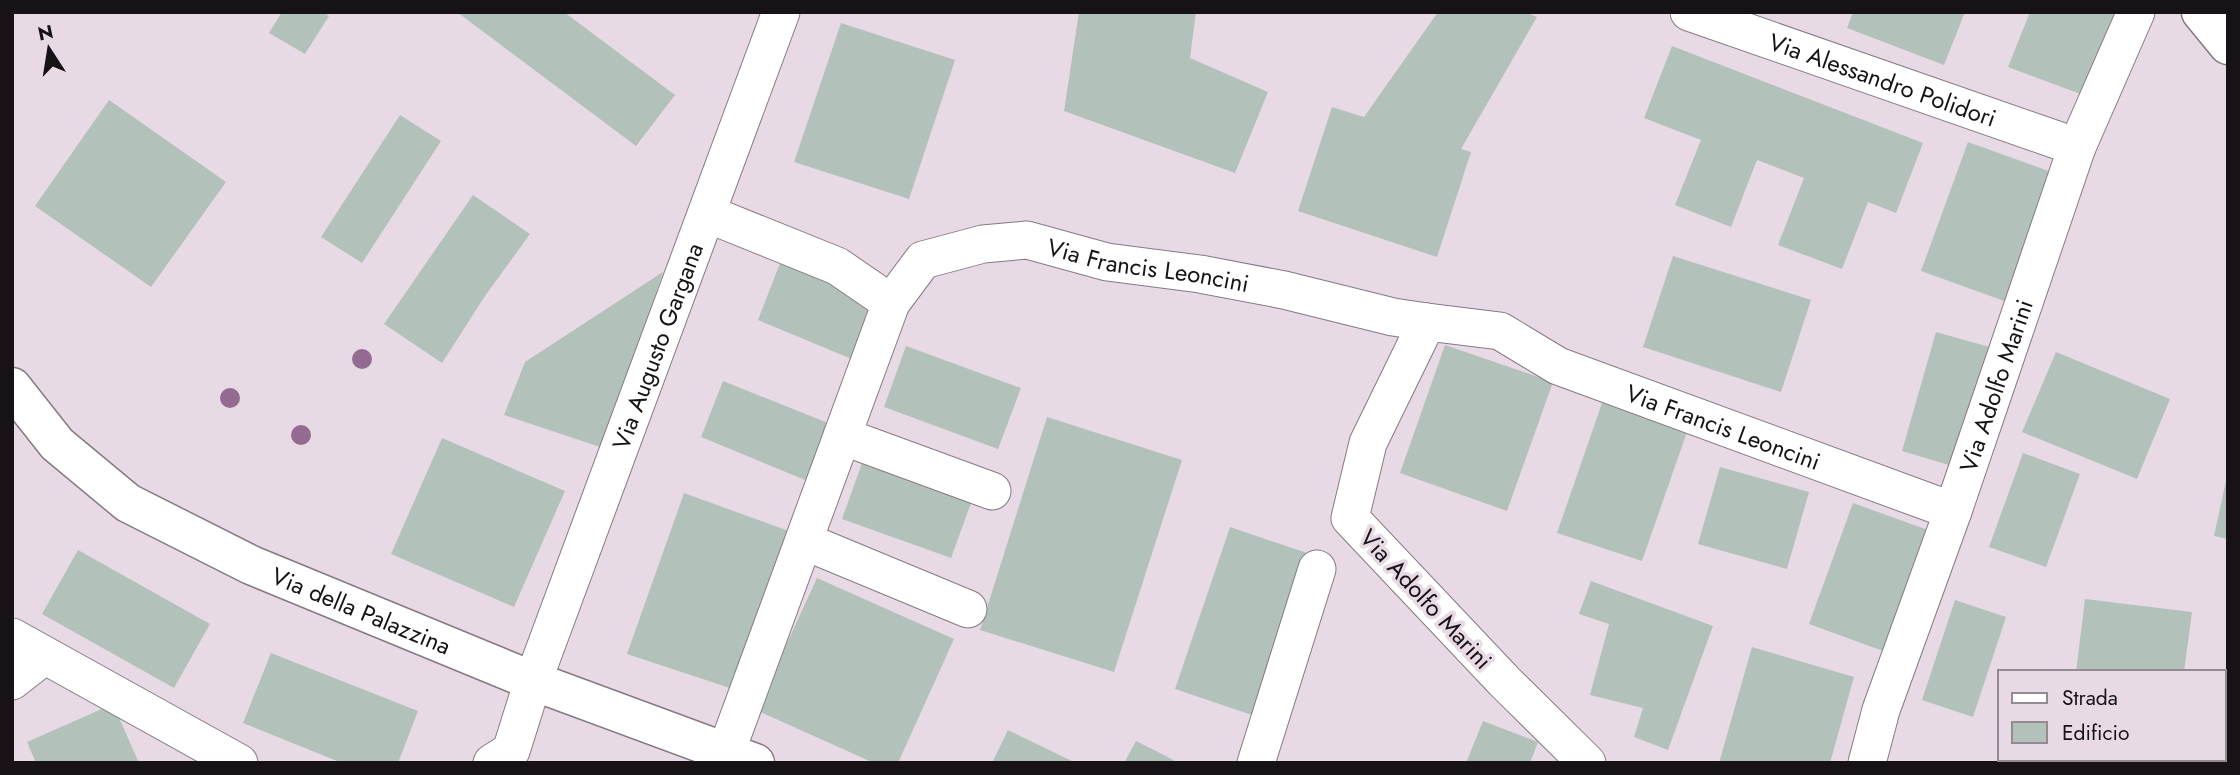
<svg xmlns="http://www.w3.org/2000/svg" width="2240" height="775" font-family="Jost,sans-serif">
<rect width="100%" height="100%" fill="#e7dae5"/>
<g fill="#b2c2bb">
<polygon points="282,12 323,12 329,16 305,54 269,33"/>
<polygon points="457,12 564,12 675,95 636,146"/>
<polygon points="1079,12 1196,12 1190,58 1268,92 1235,173 1064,111"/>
<polygon points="1438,12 1525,12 1537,17 1461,149 1471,152 1437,257 1298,211 1332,107 1364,117"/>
<polygon points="1853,12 1965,12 1944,65 1847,28"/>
<polygon points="2030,12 2115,12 2086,96 2008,67"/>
<polygon points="841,23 955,60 909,199 794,162"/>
<polygon points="1672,46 1923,143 1896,213 1868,202 1842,269 1778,245 1804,178 1757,160 1731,227 1675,205 1701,140 1644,118"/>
<polygon points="109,100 226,182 151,287 35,206"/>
<polygon points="400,115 441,141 362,263 321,237"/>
<polygon points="1968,142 2054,173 2007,302 1921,271"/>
<polygon points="473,195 530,234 485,296 442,363 384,324"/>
<polygon points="1673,256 1811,300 1781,392 1643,347"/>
<polygon points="780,263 885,305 866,365 758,320"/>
<polygon points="663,272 603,448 504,415 525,362"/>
<polygon points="1936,332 1993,348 1959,468 1902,451"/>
<polygon points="1445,345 1553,382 1507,511 1400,473"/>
<polygon points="906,346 1021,388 998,449 884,407"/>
<polygon points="2056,352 2170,399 2137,479 2022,432"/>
<polygon points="723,381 828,423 810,482 701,437"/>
<polygon points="1602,403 1687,432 1642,561 1557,533"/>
<polygon points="1047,417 1182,460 1114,672 980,630"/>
<polygon points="442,438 565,491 514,607 391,554"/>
<polygon points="2023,453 2080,474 2046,567 1989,547"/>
<polygon points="862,463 971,503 951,558 842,519"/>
<polygon points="1720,467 1809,492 1787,569 1698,544"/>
<polygon points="2227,476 2228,476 2228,539 2214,536"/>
<polygon points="684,493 794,533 736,690 627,654"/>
<polygon points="1853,503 1928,530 1883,651 1809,624"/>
<polygon points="1230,527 1310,554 1255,716 1175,689"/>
<polygon points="78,550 210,624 174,688 42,614"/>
<polygon points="817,578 954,639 898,763 874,763 756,710"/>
<polygon points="1591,581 1713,626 1668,750 1634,737 1643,708 1590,695 1609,624 1579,614"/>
<polygon points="2085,599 2192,612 2184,672 2076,672"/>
<polygon points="1955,600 2006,617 1973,717 1922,700"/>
<polygon points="1752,647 1854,677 1830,763 1719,763"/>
<polygon points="271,653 418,711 398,763 342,763 243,723"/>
<polygon points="113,704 139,763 36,763 27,742"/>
<polygon points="1483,721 1538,742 1530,763 1466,763"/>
<polygon points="1008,730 1076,763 992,763"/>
<polygon points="1136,741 1164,755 1178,763 1124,763"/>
</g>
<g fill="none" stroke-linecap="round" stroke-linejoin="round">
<defs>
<g id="minor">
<path id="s1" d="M1689 12 2077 147"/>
<polyline points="708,214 837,266 891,303 726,752"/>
<path id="s2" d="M891 303 923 260 983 244 1027 240 1107 262 1200 274 1284 290 1393 317 1427 322"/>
<polyline points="842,436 992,491"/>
<polyline points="804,541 968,609"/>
<polyline points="12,637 239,763"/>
<polyline points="12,681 44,656"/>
<path id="s3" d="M492 763 511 751 533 681 781 12"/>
<polyline points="1256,763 1317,569"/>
<path id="s4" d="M1587 763 1504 681 1350 518 1368 443 1427 322 1500 331 1558 366 1953 511"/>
<path id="s5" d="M1867 763 1881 710 1953 511 2077 147 2136 12"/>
</g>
<g id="major">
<polyline points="2201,12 2228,45"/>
<path id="s6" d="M12 387 57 444 128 503 251 565 533 681 755 763"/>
</g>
</defs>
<use href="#minor" stroke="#857a83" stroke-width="39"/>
<use href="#major" stroke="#857a83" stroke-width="41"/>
<use href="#minor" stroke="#fff" stroke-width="37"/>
<use href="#major" stroke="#fff" stroke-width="38"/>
</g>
<g fill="#936b91">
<circle cx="362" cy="359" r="10"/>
<circle cx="230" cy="398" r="10"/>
<circle cx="301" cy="435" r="10"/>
</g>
<g text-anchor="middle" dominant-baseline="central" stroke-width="7" stroke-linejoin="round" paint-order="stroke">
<g font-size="24" fill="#161216" stroke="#e7dae5">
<text stroke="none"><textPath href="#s1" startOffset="205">Via Alessandro Polidori</textPath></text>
<text stroke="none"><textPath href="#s2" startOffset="284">Via Francis Leoncini</textPath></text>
<text stroke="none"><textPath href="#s3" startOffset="453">Via Augusto Gargana</textPath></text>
<text stroke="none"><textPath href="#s5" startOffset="399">Via Adolfo Marini</textPath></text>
<text stroke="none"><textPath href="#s4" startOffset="870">Via Francis Leoncini</textPath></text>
<text transform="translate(1426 599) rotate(47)">Via Adolfo Marini</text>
<text stroke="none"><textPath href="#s6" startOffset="422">Via della Palazzina</textPath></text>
</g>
</g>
<rect width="2240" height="775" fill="none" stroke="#161216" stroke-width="28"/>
<rect x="1998" y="670" width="228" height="91" fill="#e7dae5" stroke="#938a92" stroke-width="2"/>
<rect x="2012" y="693" width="35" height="10" fill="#ffffff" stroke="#938a92" stroke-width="2"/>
<text x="2062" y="705" font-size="21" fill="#161216">Strada</text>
<rect x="2012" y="722" width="35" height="21" fill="#b2c2bb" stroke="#938a92" stroke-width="2"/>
<text x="2062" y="740" font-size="21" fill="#161216">Edificio</text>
<g transform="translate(49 49) rotate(348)" stroke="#e7dae5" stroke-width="5" paint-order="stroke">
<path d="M0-5L12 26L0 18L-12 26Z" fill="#161216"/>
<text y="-10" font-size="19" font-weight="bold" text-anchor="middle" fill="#161216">N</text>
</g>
</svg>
